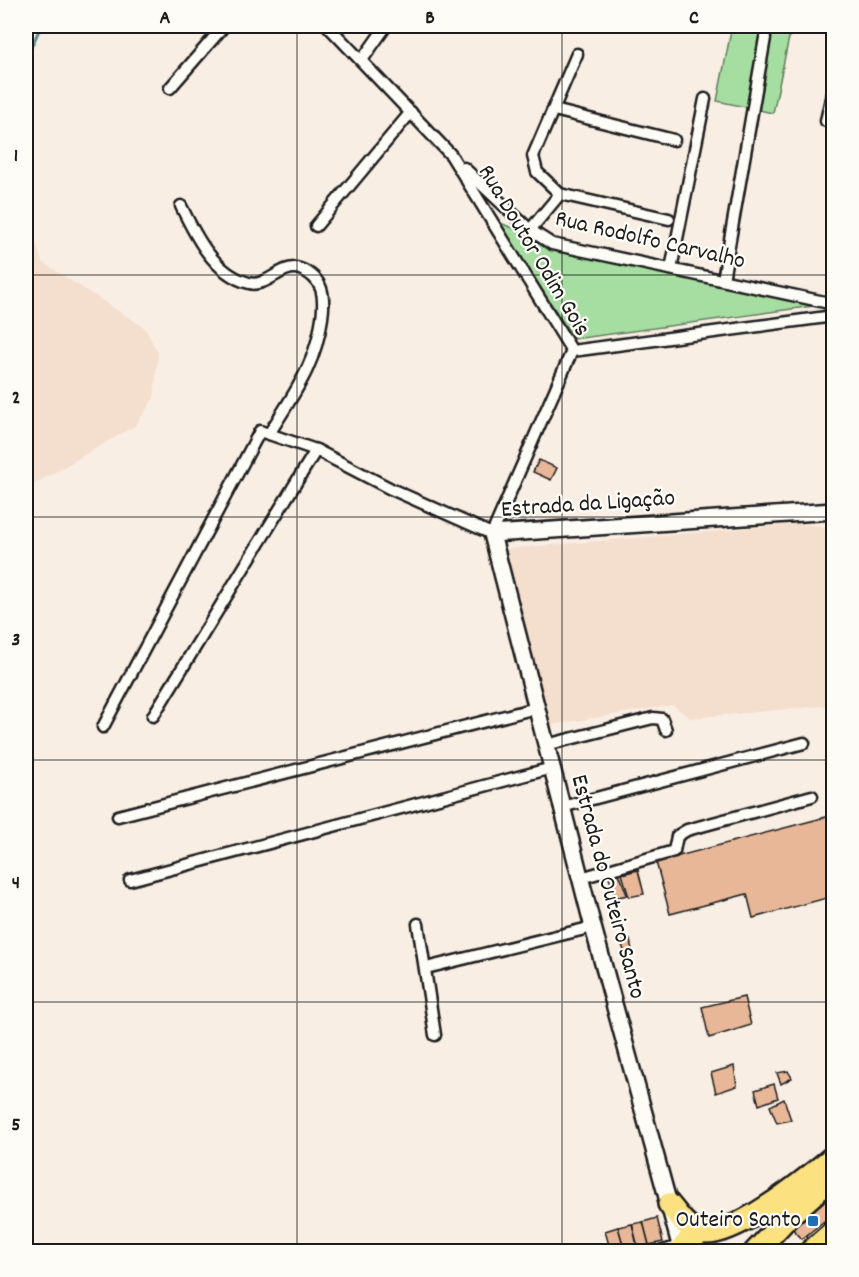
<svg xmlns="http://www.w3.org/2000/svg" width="859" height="1277" font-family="Dekko,sans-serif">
<rect width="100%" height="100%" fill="#f9eee4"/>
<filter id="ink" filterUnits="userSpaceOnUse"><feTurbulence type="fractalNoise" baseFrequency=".0167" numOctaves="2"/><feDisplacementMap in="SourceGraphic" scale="12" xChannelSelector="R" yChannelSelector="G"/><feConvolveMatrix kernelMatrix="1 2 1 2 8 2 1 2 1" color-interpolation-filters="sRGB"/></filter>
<g filter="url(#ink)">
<g fill="#f4decd">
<polygon points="26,212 42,262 145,328 158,353 154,398 136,425 26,489"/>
<polygon points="799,524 833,527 833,705 690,718 673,705 551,725 505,549"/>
</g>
<g fill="#a6dea2" stroke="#617d5f" stroke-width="1.5">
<polygon points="732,26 756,26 790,33 773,113 717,101"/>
<polygon points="498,222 563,249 821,305 574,339"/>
</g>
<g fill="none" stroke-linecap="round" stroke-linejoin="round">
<polyline stroke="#5b8c90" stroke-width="3" points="26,58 41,26"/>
</g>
<g fill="#e7b797" stroke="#1c1c1c" stroke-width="1.5">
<polygon points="539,460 557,468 551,480 533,472"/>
<polygon points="830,816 834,829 834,896 753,918 747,894 670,914 656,862"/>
<polygon points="638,870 644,894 629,897 622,874"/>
<polygon points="619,873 627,895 615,898 609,877"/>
<polygon points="630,940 633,955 626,956 621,942"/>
<polygon points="744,997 751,1025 709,1038 702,1007"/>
<polygon points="734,1066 737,1086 716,1093 711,1073"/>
<polygon points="788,1071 792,1078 781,1084 777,1073"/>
<polygon points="774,1084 778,1098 759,1105 755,1090"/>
<polygon points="784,1099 791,1120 777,1123 770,1106"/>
<polygon points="834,1193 834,1213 802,1239 792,1228"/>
<polygon points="657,1218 663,1242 649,1245 643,1222"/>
<polygon points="643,1222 649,1245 638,1247 632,1224"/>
<polygon points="632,1224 638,1250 625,1252 618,1227"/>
<polygon points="618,1227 625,1252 611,1252 605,1231"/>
</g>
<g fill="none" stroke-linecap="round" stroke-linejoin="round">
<defs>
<g id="street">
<polyline points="830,26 834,28"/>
<polyline points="577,54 533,156 537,172 560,194 669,219"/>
<polyline points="362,60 386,26"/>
<polyline points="170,88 224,26"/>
<polyline points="554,110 674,140"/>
<polyline points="826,121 834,85"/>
<polyline points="464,168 530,230 552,244 834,304"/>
<path d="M181 206C195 235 214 274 249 283 267 288 282 263 300 269 324 278 325 297 322 318 315 367 294 393 269 434"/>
<polyline points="316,226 411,112"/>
<polyline points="530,230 560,194"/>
<polyline points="671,269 705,99"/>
<polyline points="723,280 765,38"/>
<polyline points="572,351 834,316"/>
<polyline points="153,716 316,450"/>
<polyline points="103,727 260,431 316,450 391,489 492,534 572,351 451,155 328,26"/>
<polyline points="546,745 653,718 662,719 666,730"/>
<polyline points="562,807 804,743"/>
<polyline points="118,816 536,708"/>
<polyline points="581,878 674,851 677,836 687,830 812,796"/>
<polyline points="130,880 552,768"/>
<polyline points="418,924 435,1035"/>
<polyline points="426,968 593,927"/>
<polyline points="660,1252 680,1246"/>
</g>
<polyline id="secondary" points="682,1252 593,927 492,534 834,511"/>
<g id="highway">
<path d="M669 1204C677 1214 686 1228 699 1232 729 1243 810 1176 834 1156"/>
<polyline points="681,1250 689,1240 701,1233"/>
<polyline points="755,1252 788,1217 834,1176"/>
<polyline points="810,1252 834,1231"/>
</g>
</defs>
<use href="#street" stroke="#1c1c1c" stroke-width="15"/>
<use href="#secondary" stroke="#1c1c1c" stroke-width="20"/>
<use href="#highway" stroke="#1c1c1c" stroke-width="26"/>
<use href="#street" stroke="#fdfcf7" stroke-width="10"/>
<use href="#secondary" stroke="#fdfcf7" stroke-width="15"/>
<use href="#highway" stroke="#fbe180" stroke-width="21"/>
</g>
</g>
<path fill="none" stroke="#1c1c1c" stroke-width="1.5" stroke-opacity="0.55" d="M297 26V1252M562 26V1252M26 275H834M26 517H834M26 760H834M26 1002H834"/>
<rect fill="#1f6fb2" stroke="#fdfcf7" stroke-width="2" x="807" y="1215" width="12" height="12" rx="3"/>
<g text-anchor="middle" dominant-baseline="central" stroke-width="4.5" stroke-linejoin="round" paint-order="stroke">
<g font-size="24" fill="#1c1c1c" stroke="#fdfcf7">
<text transform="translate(650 241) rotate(13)">Rua Rodolfo Carvalho</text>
<text transform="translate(533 251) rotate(59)">Rua Doutor Odim Gois</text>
<text transform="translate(588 505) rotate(-4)">Estrada da Ligação</text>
<text transform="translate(607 887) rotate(75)">Estrada do Outeiro Santo</text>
</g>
<g font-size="24" fill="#1c1c1c" stroke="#fdfcf7" text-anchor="end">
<text x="801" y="1221">Outeiro Santo</text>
</g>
</g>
<rect width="859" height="1277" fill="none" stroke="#fdfcf7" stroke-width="66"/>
<rect x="33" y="33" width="793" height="1211" fill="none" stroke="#1c1c1c" stroke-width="2"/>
<g font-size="20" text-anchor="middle" font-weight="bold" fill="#1c1c1c">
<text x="165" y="23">A</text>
<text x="430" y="23">B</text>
<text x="694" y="23">C</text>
<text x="16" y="161">1</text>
<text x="16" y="403">2</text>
<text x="16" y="645">3</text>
<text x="16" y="888">4</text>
<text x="16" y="1130">5</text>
</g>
</svg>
